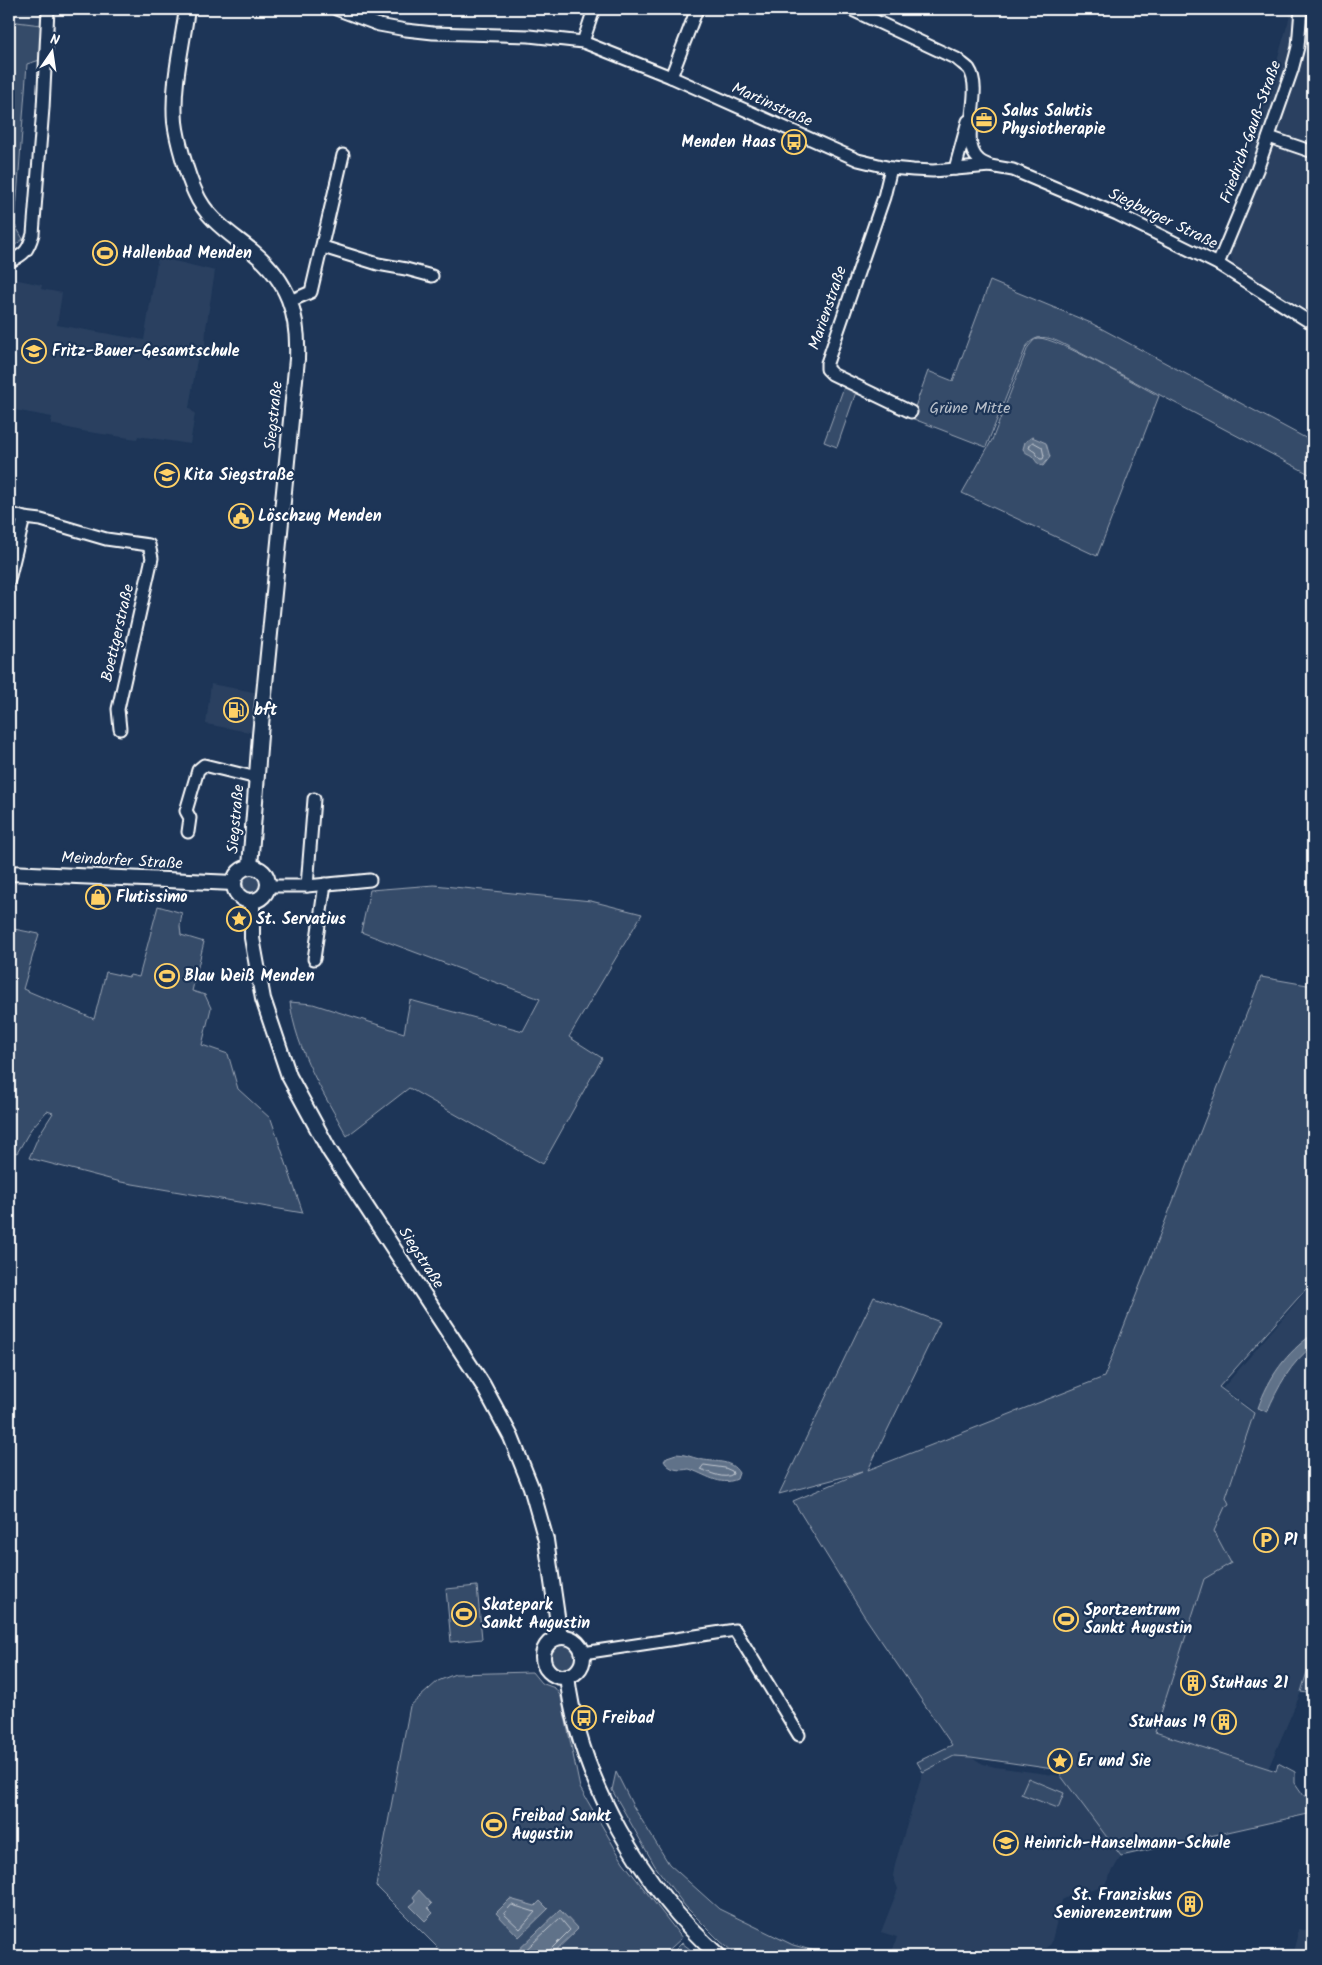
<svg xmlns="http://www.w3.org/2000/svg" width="1322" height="1965" font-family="Kalam,sans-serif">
<rect width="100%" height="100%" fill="#1d3557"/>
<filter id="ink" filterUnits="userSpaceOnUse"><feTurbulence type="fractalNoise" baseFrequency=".02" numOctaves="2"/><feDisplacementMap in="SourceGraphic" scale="10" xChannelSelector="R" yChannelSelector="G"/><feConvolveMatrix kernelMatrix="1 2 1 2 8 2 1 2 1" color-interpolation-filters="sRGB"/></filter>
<g filter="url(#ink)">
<g fill="#2a4161">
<polygon points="9,9 42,9 41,25 9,21"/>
<polygon points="1290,9 1313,9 1313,314 1233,264 1230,253 1257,185 1237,177 1244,168 1256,132 1290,16"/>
<polygon points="158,257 215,271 206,328 205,346 208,351 197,360 189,408 195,414 190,444 138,436 137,439 82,431 51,424 52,417 9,409 9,278 42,285 41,289 62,293 57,325 144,340"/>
<polygon points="211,684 259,693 254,733 206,724"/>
<polygon points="1313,1288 1313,1628 1310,1638 1313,1639 1313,1652 1301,1692 1268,1769 1154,1732 1204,1579 1214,1531 1225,1507 1229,1504 1226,1497 1254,1411 1223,1388 1307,1290"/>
<polygon points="954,1756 971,1757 983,1764 995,1767 1061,1776 1121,1856 1104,1886 1076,1893 1062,1900 1051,1944 1034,1956 891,1956 897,1937 881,1932 898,1889 893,1876 895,1864 923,1772"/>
<polygon points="1299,1929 1313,1932 1313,1956 1292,1956"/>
</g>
<g fill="#364b69" stroke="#9aa5b4">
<polygon points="9,21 41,25 40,60 27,64 15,225 23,239 9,250"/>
<path d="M990 281 1091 323 1313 442V476L1075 350C1058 342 1039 328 1026 347L986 447 911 418 928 371 953 381Z"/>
<path d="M1038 338C1056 337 1138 385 1159 396L1097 556 962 493 992 440 1028 347 1034 340Z"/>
<polygon points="844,387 856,392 837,447 824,442"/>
<circle cx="252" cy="883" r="9"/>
<path d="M434 885 591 901 642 914 569 1037 602 1058 543 1164 409 1088 347 1136C324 1094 296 1051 290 1002L313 1004 404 1033 410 1000 523 1031 540 999 361 932 370 890Z"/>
<polygon points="158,906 182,913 180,926 181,935 204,942 192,991 205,995 211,1008 202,1045 228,1054 238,1089 271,1119 303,1213 121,1182 29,1158 39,1135 53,1113 47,1111 31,1129 17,1153 9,1150 9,928 39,934 23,989 94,1019 106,972 129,977 130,975 139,977"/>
<polygon points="1261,977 1313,986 1313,1287 1306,1289 1219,1387 1254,1413 1226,1497 1229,1504 1225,1507 1214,1531 1231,1563 1204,1579 1155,1732 1276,1771 1278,1763 1295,1772 1295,1783 1304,1796 1313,1795 1313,1804 1306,1805 1308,1814 1121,1856 1061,1776 1060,1770 971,1757 954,1756 923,1772 917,1762 952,1745 863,1614 793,1501 862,1472 779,1494 874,1297 940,1322 868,1470 1104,1377"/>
<polygon points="477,1586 482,1639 451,1642 446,1589"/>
<circle cx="563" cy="1657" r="13"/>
<polygon points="1313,1652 1313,1694 1301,1692"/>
<polygon points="532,1672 541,1683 555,1688 561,1697 580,1788 623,1862 682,1938 662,1956 446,1956 376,1886 410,1706 438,1681 455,1674"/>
<polygon points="616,1772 633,1806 669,1864 719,1909 793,1945 833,1956 738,1956 721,1942 685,1906 655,1866 612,1790"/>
<polygon points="1028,1778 1064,1793 1058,1808 1021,1794"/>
<polygon points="682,1943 699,1956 669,1956"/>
</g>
<g fill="#617289" stroke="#a0aab8">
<path d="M1032 437 1046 443 1050 457 1043 466C1036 464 1036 460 1032 456 1028 453 1026 454 1023 449L1025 442Z"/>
<path d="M1313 1334V1346C1291 1362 1278 1387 1267 1412L1258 1408C1269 1377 1286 1353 1313 1334Z"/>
<path d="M676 1454C685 1454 691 1457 699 1459 714 1463 730 1458 739 1473L737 1479C720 1487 705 1474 689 1469 679 1471 669 1470 664 1461L667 1457Z"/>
<polygon points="419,1890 432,1904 428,1908 433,1913 425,1921 410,1906 416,1901 413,1897"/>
<polygon points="510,1899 535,1906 540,1901 548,1909 519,1937 496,1913"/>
<polygon points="560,1910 578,1929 550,1956 512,1956"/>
</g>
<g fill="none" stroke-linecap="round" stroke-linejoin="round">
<g stroke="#c0c7d0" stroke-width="1">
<polygon points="1033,442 1042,447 1044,456 1043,459 1040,459 1035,452 1029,448 1030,445"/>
<path d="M704 1465 725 1468 732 1471 733 1474C725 1480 710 1473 701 1469Z"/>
<polygon points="512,1905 535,1912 520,1929 504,1914"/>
<polyline points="519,1956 560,1918 570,1930 549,1951 547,1956"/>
</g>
<defs>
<g id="minor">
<polyline points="336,9 379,25 406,30 433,33 529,36 583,42 671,77 858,160 891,168 913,170 933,171 990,166 1013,170 1117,214 1218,264 1313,324"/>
<path d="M850 9 957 59C960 62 966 66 969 69 985 93 957 141 979 160 982 163 986 164 990 166"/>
<polyline points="583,42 594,9"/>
<polyline points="671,77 697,9"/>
<polyline points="1269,137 1313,152"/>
<polyline points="891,168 884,197 827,363 827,369 832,374 911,412"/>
<polyline points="955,169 968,121"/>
<polyline points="323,247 378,264 406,269 432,276"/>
<path d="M9 262C25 254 28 251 33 234L43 108 48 9"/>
<polyline points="1218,264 1257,170 1292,70 1298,47 1301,9"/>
<polyline points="290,301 311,292 343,155"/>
<polyline points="9,513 24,518 41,520 106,539 149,545 152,558 118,709 120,729"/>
<polyline points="9,580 24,518"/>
<polyline points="188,832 190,818 186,811 198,770 204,765 257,778"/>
<polyline points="268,886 307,886 370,880"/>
<polyline points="307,886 314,799"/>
<polyline points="314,959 325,884"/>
<polyline points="583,1653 735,1630 799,1735"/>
</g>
<g id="major">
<path d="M187 9C182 46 172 85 175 122 177 140 187 175 195 192 207 220 230 233 252 251 288 280 299 314 297 359L260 735 250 867"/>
<circle cx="251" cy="884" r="17"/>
<polyline points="9,873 234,883"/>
<polyline points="252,901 252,938 263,999 289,1076 329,1150 483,1385 511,1437 531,1487 546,1540 560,1637"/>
<circle cx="563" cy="1657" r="20"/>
<path d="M567 1676C579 1779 643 1889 719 1956"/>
</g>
</defs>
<use href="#minor" stroke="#fff" stroke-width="15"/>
<use href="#major" stroke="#fff" stroke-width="18"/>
<use href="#minor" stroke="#1d3557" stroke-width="11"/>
<use href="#major" stroke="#1d3557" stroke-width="14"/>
</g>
</g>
<defs>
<symbol id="office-ring" viewBox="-11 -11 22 22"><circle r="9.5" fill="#1d3557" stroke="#ffd166" stroke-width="1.5"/><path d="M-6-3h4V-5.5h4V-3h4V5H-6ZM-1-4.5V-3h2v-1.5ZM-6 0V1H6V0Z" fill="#ffd166"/></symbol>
<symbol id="bus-ring" viewBox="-11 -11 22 22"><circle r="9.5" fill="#1d3557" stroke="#ffd166" stroke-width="1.5"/><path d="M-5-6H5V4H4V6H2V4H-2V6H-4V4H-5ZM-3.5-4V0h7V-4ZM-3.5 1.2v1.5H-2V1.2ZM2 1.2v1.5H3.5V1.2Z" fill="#ffd166"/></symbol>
<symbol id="stadium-ring" viewBox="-11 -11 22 22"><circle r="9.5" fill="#1d3557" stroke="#ffd166" stroke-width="1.5"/><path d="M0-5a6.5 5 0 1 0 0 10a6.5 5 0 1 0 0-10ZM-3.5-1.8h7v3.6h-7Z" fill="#ffd166"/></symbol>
<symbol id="school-ring" viewBox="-11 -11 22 22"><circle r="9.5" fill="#1d3557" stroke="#ffd166" stroke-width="1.5"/><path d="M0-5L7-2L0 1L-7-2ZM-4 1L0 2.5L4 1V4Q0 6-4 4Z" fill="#ffd166"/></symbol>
<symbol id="civic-ring" viewBox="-11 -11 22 22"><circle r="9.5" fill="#1d3557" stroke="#ffd166" stroke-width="1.5"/><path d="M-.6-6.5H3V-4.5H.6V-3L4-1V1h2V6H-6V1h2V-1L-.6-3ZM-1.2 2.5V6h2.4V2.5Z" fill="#ffd166"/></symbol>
<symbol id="fuel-ring" viewBox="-11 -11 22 22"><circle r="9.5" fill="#1d3557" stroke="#ffd166" stroke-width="1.5"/><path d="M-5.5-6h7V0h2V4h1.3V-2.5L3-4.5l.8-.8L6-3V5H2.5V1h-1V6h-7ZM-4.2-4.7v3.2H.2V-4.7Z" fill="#ffd166"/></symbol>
<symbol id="shop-ring" viewBox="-11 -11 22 22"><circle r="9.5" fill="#1d3557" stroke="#ffd166" stroke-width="1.5"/><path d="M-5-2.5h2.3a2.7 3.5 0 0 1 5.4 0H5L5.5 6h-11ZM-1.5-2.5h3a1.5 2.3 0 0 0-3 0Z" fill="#ffd166"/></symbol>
<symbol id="sight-ring" viewBox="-11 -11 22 22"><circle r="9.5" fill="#1d3557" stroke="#ffd166" stroke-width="1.5"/><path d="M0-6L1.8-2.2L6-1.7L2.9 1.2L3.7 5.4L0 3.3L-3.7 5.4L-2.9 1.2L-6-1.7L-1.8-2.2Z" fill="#ffd166"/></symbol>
<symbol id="parking-ring" viewBox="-11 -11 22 22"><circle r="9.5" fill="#1d3557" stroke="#ffd166" stroke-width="1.5"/><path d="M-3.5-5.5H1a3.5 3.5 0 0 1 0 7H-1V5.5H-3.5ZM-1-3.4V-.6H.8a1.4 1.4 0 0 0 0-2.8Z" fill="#ffd166"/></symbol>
<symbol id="building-ring" viewBox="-11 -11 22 22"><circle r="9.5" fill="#1d3557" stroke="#ffd166" stroke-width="1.5"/><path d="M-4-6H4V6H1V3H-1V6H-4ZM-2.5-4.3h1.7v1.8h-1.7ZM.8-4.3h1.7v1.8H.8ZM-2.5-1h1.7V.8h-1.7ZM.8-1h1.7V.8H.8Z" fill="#ffd166"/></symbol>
</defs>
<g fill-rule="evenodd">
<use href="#office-ring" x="970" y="106" width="28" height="28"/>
<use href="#bus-ring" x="780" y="128" width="28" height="28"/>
<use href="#stadium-ring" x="91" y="239" width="28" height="28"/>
<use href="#school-ring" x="20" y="337" width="28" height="28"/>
<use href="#school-ring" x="153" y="461" width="28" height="28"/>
<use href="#civic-ring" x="227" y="502" width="28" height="28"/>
<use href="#fuel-ring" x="222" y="696" width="28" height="28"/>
<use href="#shop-ring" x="84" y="883" width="28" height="28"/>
<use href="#sight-ring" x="225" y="905" width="28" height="28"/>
<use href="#stadium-ring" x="153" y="962" width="28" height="28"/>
<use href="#parking-ring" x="1252" y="1526" width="28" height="28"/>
<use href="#stadium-ring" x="450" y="1600" width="28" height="28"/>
<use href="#stadium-ring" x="1052" y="1605" width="28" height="28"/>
<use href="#building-ring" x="1179" y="1669" width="28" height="28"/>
<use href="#bus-ring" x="570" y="1704" width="28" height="28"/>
<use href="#building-ring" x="1210" y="1708" width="28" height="28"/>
<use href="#sight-ring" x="1046" y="1747" width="28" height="28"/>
<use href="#stadium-ring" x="480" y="1811" width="28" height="28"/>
<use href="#school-ring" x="992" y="1829" width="28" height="28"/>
<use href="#building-ring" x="1176" y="1890" width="28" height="28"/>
</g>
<g text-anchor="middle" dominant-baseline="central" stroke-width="4.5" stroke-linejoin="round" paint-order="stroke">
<g font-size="16" fill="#fff" stroke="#1d3557">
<text transform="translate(772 105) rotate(24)">Martinstraße</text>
<text transform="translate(1251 132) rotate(-70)">Friedrich-Gauß-Straße</text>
<text transform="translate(1163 219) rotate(26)">Siegburger Straße</text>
<text transform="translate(828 308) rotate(-71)">Marienstraße</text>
<text transform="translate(274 416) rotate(-84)">Siegstraße</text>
<text transform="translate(118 633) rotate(-77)">Boettgerstraße</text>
<text transform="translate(236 819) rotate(-85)">Siegstraße</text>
<text transform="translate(122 861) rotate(3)">Meindorfer Straße</text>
<text transform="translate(421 1258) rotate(57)">Siegstraße</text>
</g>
<g font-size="16" font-weight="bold" fill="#fff" stroke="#1d3557" text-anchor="start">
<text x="1002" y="111">Salus Salutis<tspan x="1002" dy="18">Physiotherapie</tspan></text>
<text x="776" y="142" text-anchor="end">Menden Haas</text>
<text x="122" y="253">Hallenbad Menden</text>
<text x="52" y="351">Fritz-Bauer-Gesamtschule</text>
<text x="184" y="475">Kita Siegstraße</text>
<text x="258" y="516">Löschzug Menden</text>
<text x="254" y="710">bft</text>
<text x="116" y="897">Flutissimo</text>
<text x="256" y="919">St. Servatius</text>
<text x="184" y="976">Blau Weiß Menden</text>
<text x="1284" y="1540">P1</text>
<text x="482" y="1605">Skatepark<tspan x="482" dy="18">Sankt Augustin</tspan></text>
<text x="1084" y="1610">Sportzentrum<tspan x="1084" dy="18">Sankt Augustin</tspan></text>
<text x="1210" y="1683">StuHaus 21</text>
<text x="602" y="1718">Freibad</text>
<text x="1206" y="1722" text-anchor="end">StuHaus 19</text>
<text x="1078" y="1761">Er und Sie</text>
<text x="512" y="1816">Freibad Sankt<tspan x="512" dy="18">Augustin</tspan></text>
<text x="1024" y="1843">Heinrich-Hanselmann-Schule</text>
<text x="1172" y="1895" text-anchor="end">St. Franziskus<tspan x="1172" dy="18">Seniorenzentrum</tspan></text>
</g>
<g font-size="16" fill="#b9c0ca" stroke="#1d3557">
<text x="970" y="408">Grüne Mitte</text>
</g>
</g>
<rect width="1322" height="1965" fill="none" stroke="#1d3557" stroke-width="30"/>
<rect x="15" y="15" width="1292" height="1935" fill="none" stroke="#fff" stroke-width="2" filter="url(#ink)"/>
<g transform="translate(52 52) rotate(13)" stroke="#1d3557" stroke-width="4" paint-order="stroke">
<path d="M0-4L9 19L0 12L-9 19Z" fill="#ffffff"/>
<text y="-8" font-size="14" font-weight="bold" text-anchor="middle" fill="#ffffff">N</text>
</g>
</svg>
